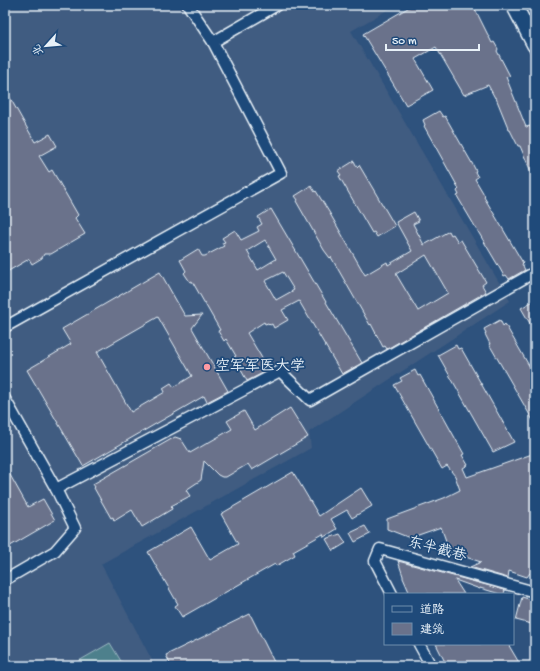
<svg xmlns="http://www.w3.org/2000/svg" width="540" height="671" font-family="'Gochi Hand','LXGW WenKai TC',sans-serif">
<rect width="100%" height="100%" fill="#2e527d"/>
<filter id="ink" filterUnits="userSpaceOnUse"><feTurbulence type="fractalNoise" baseFrequency=".025" numOctaves="2"/><feDisplacementMap in="SourceGraphic" scale="8" xChannelSelector="R" yChannelSelector="G"/><feConvolveMatrix kernelMatrix="1 2 1 2 8 2 1 2 1" color-interpolation-filters="sRGB"/></filter>
<g filter="url(#ink)">
<polygon fill="#405c81" points="5,5 396,5 351,31 510,301 309,432 311,448 101,564 155,666 5,666"/>
<polygon fill="#4e808c" stroke="#9bb8c2" points="110,643 124,666 70,666"/>
<g fill="#6a728b" stroke="#e8f1f8" fill-rule="evenodd">
<polygon points="413,5 473,5 492,43 494,42 498,49 497,51 510,76 506,77 526,127 530,126 535,138 535,181 520,146 518,146 510,130 509,130 496,98 495,98 488,85 464,95 436,47 415,59 433,90 406,105 363,34"/>
<polygon points="5,89 35,142 50,134 57,146 39,156 49,172 52,170 78,215 75,218 85,234 51,254 44,254 42,258 32,264 29,259 5,273"/>
<polygon points="439,111 443,117 445,116 473,165 476,171 475,172 478,177 475,179 485,196 484,197 523,263 522,264 525,270 509,279 506,275 504,276 499,267 457,196 459,195 457,191 459,189 424,126 425,125 423,120"/>
<polygon points="354,161 357,167 359,165 395,226 377,237 374,232 372,233 339,176 341,175 338,171"/>
<path d="M311 186 315 192 316 191 329 212 365 275 387 262 388 265 412 251 396 222 414 212 419 221 413 224 424 245 449 231 451 235 453 234 458 242 461 240 486 282 482 285 486 292 387 349 385 346 383 347 371 324 370 325 331 257 330 258 324 250 296 201 298 200 295 196ZM426 255 448 293 418 311 396 274Z"/>
<path d="M271 209 362 363 342 374 299 301 282 310 288 320 274 328 272 324 270 325 268 323 265 324 264 322 247 333 269 370 247 381 234 357 236 356 226 339 224 341 218 331 220 330 192 281 190 282 184 273 186 271 180 260 198 249 202 256H205L224 246 222 243 225 242 222 238 235 230 241 240 259 231 257 227 262 224 258 217ZM265 240 276 259 258 270 247 251ZM283 272 294 290 276 300 265 281Z"/>
<path d="M160 272 185 316 202 315 192 328 228 391 207 402 204 396 83 466 27 370 71 344 62 329ZM158 317 192 376 174 387 171 383 163 388 165 392 131 412 97 352Z"/>
<polygon points="535,300 535,332 521,308"/>
<polygon points="500,320 503,326 505,324 535,376 535,424 489,344 490,344 485,334 486,333 484,329"/>
<polygon points="456,345 458,349 461,348 514,442 493,452 438,355"/>
<polygon points="415,370 418,376 420,375 464,454 462,455 468,465 463,468 467,477 535,453 535,571 530,573 527,577 509,571 508,578 470,567 481,562 450,552 441,527 410,538 387,529 387,519 444,498 460,490 455,476 447,466 442,469 394,385 402,381 400,378"/>
<polygon points="290,408 308,437 252,470 248,464 226,477 222,477 218,475 204,461 201,480 186,490 190,496 171,506 172,509 142,527 132,510 114,521 113,517 111,518 94,488 95,487 93,484 175,437 181,439 190,453 232,429 227,421 244,411 255,430"/>
<polygon points="5,466 28,507 43,499 55,520 5,549"/>
<polygon points="293,472 319,516 361,488 372,506 352,518 347,510 331,519 337,529 324,537 323,534 293,551 295,555 276,566 275,564 182,617 175,606 178,604 148,552 191,527 210,560 238,544 221,514"/>
<polygon points="365,526 370,534 355,542 350,533"/>
<polygon points="340,534 346,543 333,551 326,539"/>
<polygon points="398,561 505,590 504,594 500,594 480,588 480,589 455,580 464,594 410,594 403,578 403,576"/>
<polygon points="522,597 535,601 535,625 516,620"/>
<polygon points="250,614 276,666 171,666 166,655"/>
<polygon points="436,644 508,644 521,666 447,666"/>
</g>
<g fill="none" stroke-linecap="round" stroke-linejoin="round">
<defs>
<g id="street">
<polyline points="213,42 277,5"/>
<polyline points="5,327 281,173 213,42 188,5"/>
<polyline points="5,399 56,489"/>
<polyline points="5,580 55,551 75,528 56,489 280,371 310,400 535,272"/>
<polyline points="392,594 375,561 380,549 535,592"/>
<polyline points="419,644 431,666"/>
</g>
<polyline id="primary" points="514,5 535,45"/>
</defs>
<use href="#street" stroke="#e8f1f8" stroke-width="13"/>
<use href="#primary" stroke="#e8f1f8" stroke-width="18"/>
<use href="#street" stroke="#1f4a7a" stroke-width="10"/>
<use href="#primary" stroke="#1f4a7a" stroke-width="15"/>
</g>
</g>
<circle fill="#ff9aa2" stroke="#1f4a7a" stroke-width="1.5" cx="207" cy="367" r="4"/>
<g text-anchor="middle" dominant-baseline="central" stroke-width="3.5" stroke-linejoin="round" paint-order="stroke">
<g font-size="15" fill="#e8f1f8" stroke="#1f4a7a" text-anchor="start">
<text x="215" y="367">空军军医大学</text>
</g>
<g font-size="15" fill="#e8f1f8" stroke="#1f4a7a">
<text transform="translate(437 550) rotate(15)">东半截巷</text>
</g>
</g>
<rect width="540" height="671" fill="none" stroke="#1f4a7a" stroke-width="20"/>
<rect x="10" y="10" width="520" height="651" fill="none" stroke="#e8f1f8" stroke-width="1.5" filter="url(#ink)"/>
<rect x="384" y="593" width="130" height="52" fill="#1f4a7a" stroke="#6f8dac"/>
<rect x="392" y="606" width="20" height="6" fill="#1f4a7a" stroke="#6f8dac"/>
<text x="420" y="613" font-size="12" fill="#e8f1f8">道路</text>
<rect x="392" y="623" width="20" height="12" fill="#6a728b" stroke="#6f8dac"/>
<text x="420" y="633" font-size="12" fill="#e8f1f8">建筑</text>
<g transform="translate(46 46) rotate(243)" stroke="#1f4a7a" stroke-width="3" paint-order="stroke">
<path d="M0-3L7 15L0 10L-7 15Z" fill="#e8f1f8"/>
<text y="-6" font-size="11" font-weight="bold" text-anchor="middle" fill="#e8f1f8">北</text>
</g>
<path d="M386 44v6h93v-6" fill="none" stroke="#e8f1f8" stroke-width="2"/>
<text x="392" y="44" font-size="12" fill="#e8f1f8" stroke="#1f4a7a" stroke-width="3" paint-order="stroke">50 m</text>
</svg>
